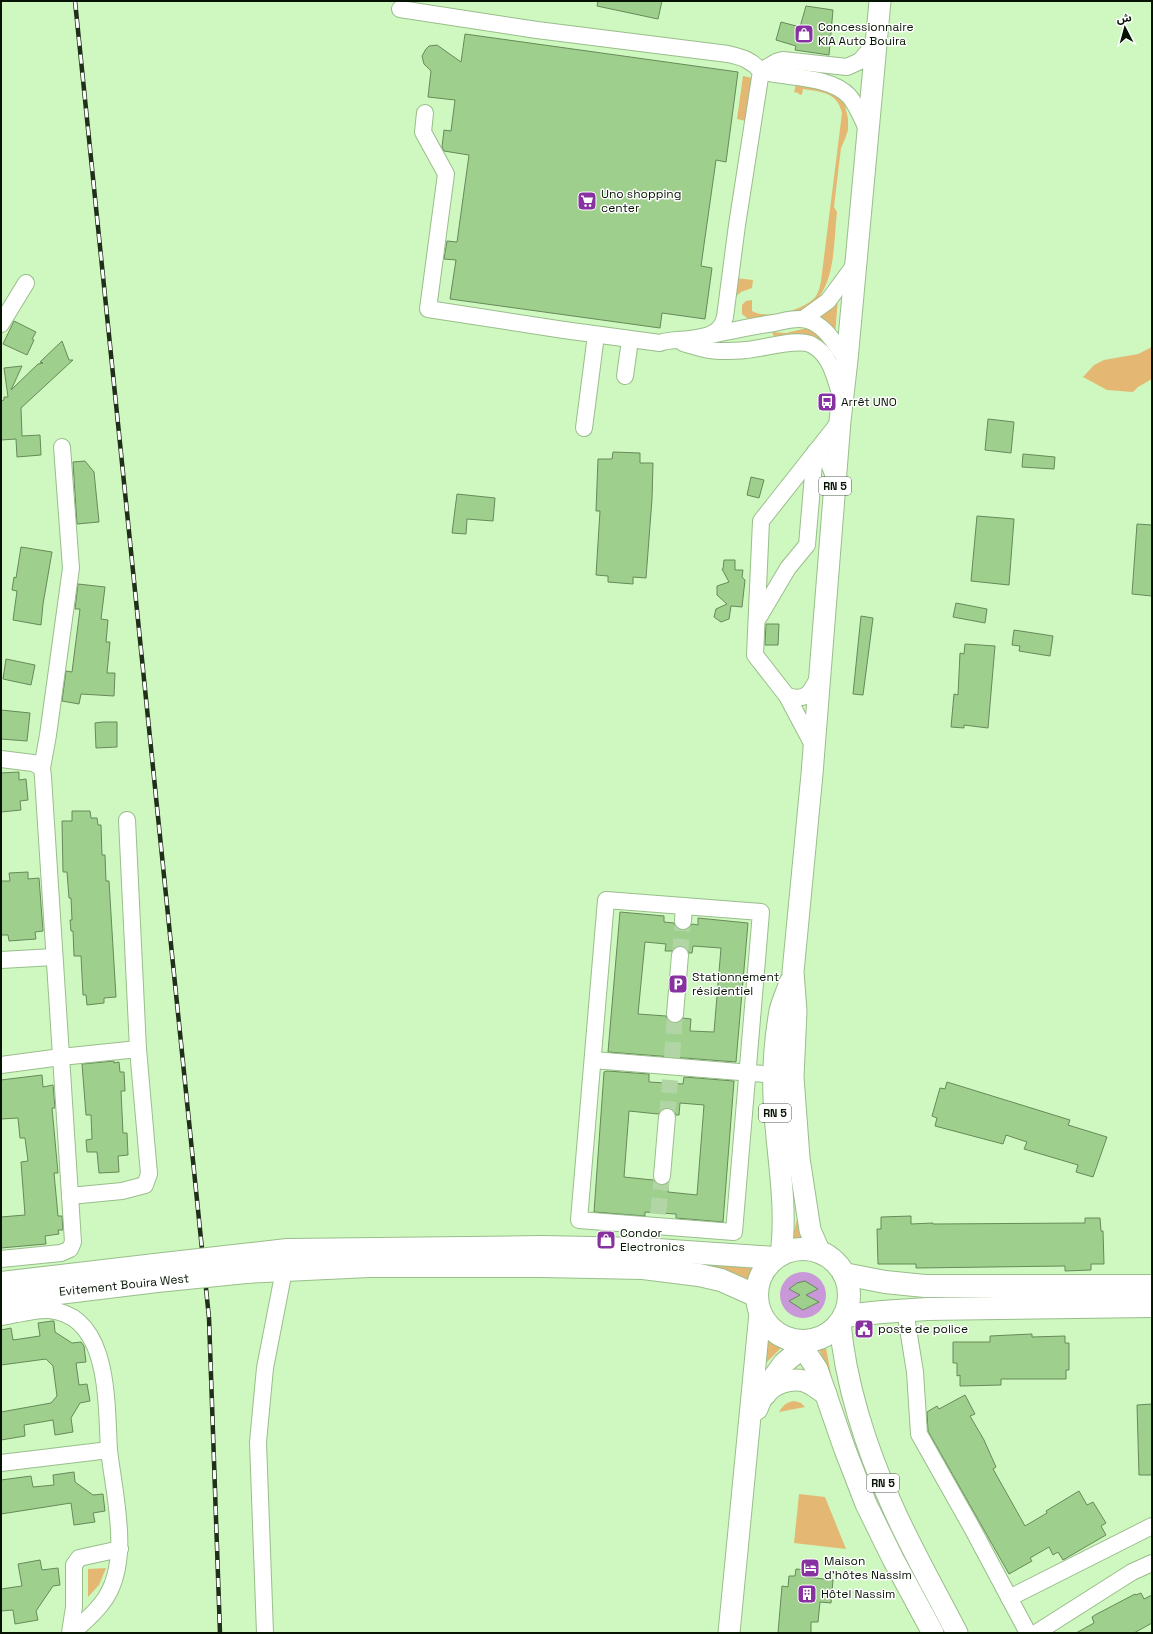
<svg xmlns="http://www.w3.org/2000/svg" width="1153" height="1634" font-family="'Space Grotesk','Noto Sans Arabic',sans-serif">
<rect width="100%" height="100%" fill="#cff7c0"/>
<g fill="#e4b873">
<polygon points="743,76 752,78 746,121 737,119"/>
<path d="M796 84 826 89 841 99 845 105 848 119V130L845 139 841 148 834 207 837 212C833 245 837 298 799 312 788 316 764 317 751 319L747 318 742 314V305L746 301 752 300V311C767 320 806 310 816 296 819 292 820 285 821 281L842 113C837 92 822 92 803 89L802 94 800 95 798 93 794 92Z"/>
<polygon points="736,278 753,280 752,288 741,292 733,299"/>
<polygon points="838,298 835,335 818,317"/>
<path d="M807 328C819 332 824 342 830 352L776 341 772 332 786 333Z"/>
<polygon points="1152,347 1152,379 1138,387 1133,392 1107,390 1083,377 1094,365 1104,360 1138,354"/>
<polygon points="798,1215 808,1243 791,1244"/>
<polygon points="696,1265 753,1265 748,1285"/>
<polygon points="770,1336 782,1347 763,1366 765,1341"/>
<polygon points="823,1345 826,1348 832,1380 819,1349 820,1346"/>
<path d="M794 1401 801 1403 805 1407 779 1412C783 1405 787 1402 794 1401Z"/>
<polygon points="799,1494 825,1497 846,1549 794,1543"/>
<polygon points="106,1568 99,1585 88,1597 88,1569"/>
</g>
<circle fill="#c998d9" cx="803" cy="1295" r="23"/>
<g fill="#9ecf8c" stroke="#668a59" fill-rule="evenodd">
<polygon points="598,1 662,1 658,19 597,6"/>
<polygon points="806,6 833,10 829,55 795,50 796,46 776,40 781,22 800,27"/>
<polygon points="465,34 738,72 726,162 716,160 701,266 712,268 705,319 662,313 660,328 450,299 456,260 444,259 447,241 457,242 469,155 444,151 442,147 444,130 451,131 455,100 428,97 431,71 424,64 422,56 426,49 429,46 437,45 461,62"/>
<polygon points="14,321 36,332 32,339 34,340 27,355 3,344"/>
<polygon points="62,341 69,360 73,360 21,408 22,436 40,435 41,455 17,457 16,439 1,440 1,401 4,400 4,397 8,397 4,368 22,366 11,390 38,364 43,363 40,362"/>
<polygon points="988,419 1014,422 1011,453 985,450"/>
<polygon points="613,452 640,453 640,463 653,463 652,499 646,578 633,577 633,584 608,582 608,576 596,575 600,511 596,511 598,459 612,459"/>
<polygon points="1023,454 1055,457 1054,469 1022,467"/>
<polygon points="85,461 94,472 99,522 77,524 73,462"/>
<polygon points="751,477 764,480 759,498 747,495"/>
<polygon points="457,494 495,498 493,521 467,519 466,534 452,533"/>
<polygon points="977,516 1014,519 1009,585 971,581"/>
<polygon points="1137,524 1152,525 1152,596 1132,594"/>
<polygon points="21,547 52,552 43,604 41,625 13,620 17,591 12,590 14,577 16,578"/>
<polygon points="724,560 735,560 735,570 743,570 742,577 745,580 742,607 731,606 729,619 721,622 714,617 716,609 727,604 717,595 717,586 729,582 722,569 723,569"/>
<polygon points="78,584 105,587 101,619 108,620 106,642 110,642 107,673 115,673 114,696 81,694 79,704 62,701 66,671 72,672 80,609 75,609"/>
<polygon points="956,603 987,609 985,623 953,617"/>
<polygon points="861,616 873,618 863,695 853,694"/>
<polygon points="766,624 779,624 778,645 765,645"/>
<polygon points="1014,630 1053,636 1050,656 1019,651 1020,646 1012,645"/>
<polygon points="965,644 995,646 988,728 964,725 964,728 951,727 954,694 958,695 960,653 964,654"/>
<polygon points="6,659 35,665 31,685 3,679"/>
<polygon points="1,710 30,713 27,741 1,739"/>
<polygon points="103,722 117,722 117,747 96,748 95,723"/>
<polygon points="19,772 19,780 26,779 28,800 20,801 21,810 1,812 1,773"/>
<polygon points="72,811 90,811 91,818 97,818 98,825 101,825 102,855 105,855 106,881 109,881 116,997 104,998 104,1003 87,1005 86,995 83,995 81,956 74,956 73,931 71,931 70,920 72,920 71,898 69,898 67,872 63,872 62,821 72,821"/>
<polygon points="28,872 28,879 39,878 43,931 35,932 36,939 9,941 8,935 1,935 1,881 10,881 9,873"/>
<path d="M620 912 664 916V922L674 923 677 929 682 930 688 929 692 924 698 925V918L748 923 736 1062 608 1052ZM645 942 666 944 665 951H672L676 947 681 946 686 947 689 953H692L693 946 721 948 714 1032 690 1031 691 1019 683 1018 679 1022 675 1023 669 1022 666 1016 638 1014Z"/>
<polygon points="114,1061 114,1063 119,1062 120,1072 124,1072 125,1091 121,1091 123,1133 127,1133 128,1155 118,1156 119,1172 99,1173 97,1152 87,1152 86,1140 92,1139 91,1115 86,1115 82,1064"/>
<path d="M607 1071 649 1074V1082L683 1084 684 1077 734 1081 723 1222 676 1218V1214L645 1212V1216L594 1212 604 1072ZM680 1103 704 1105 697 1195 668 1192V1183L661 1185 656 1184 653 1180 624 1177 629 1111 658 1114 663 1109 667 1108 673 1109 676 1115H679Z"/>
<polygon points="42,1075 43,1087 53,1085 55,1108 52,1108 58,1173 54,1173 58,1216 62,1216 63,1230 58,1230 59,1234 45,1236 46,1244 1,1248 1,1217 25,1215 21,1162 28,1161 25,1138 20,1138 18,1118 1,1119 1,1080"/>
<polygon points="947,1082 1070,1120 1068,1125 1107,1137 1093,1177 1076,1172 1078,1165 1024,1149 1027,1142 1006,1135 1003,1144 935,1126 937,1118 932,1116 940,1088 945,1089"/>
<polygon points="911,1216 911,1224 933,1223 933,1224 1085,1223 1085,1218 1100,1218 1101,1231 1103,1231 1104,1264 1091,1264 1091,1270 1065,1271 1065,1266 916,1268 916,1264 878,1264 877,1229 881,1229 881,1217"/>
<polygon points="805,1281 818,1289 806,1295 819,1302 803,1310 789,1301 800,1295 789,1289 797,1283"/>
<polygon points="52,1321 54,1321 55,1332 72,1343 81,1342 84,1346 86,1362 76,1363 79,1385 87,1384 90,1401 80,1403 71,1418 73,1432 55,1435 53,1420 24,1425 25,1436 1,1440 1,1412 51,1403 57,1396 53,1366 46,1359 1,1365 1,1330 11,1328 13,1340 40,1336 38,1323"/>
<polygon points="1032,1334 1032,1337 1065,1336 1065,1343 1069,1343 1069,1370 1066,1370 1066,1379 1001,1379 1001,1385 960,1386 960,1375 957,1376 957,1363 953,1363 953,1342 990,1342 990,1336"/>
<polygon points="965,1395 975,1414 970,1416 984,1440 996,1467 993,1469 1025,1526 1047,1513 1046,1511 1079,1491 1087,1505 1093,1502 1106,1523 1101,1526 1106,1535 1063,1560 1058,1552 1053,1555 1049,1547 1030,1558 1032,1561 1009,1574 928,1431 927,1412 937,1406 939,1409"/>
<polygon points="1152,1404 1152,1475 1139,1475 1137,1405"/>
<polygon points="74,1472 75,1482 93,1495 103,1494 105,1511 93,1513 95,1522 74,1525 71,1503 1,1514 1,1480 31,1476 33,1487 54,1485 53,1475"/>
<polygon points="40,1560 42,1570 58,1568 60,1585 53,1586 36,1611 38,1620 15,1624 13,1610 1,1611 1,1589 22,1586 18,1564"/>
<polygon points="796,1569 807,1570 806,1577 833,1580 831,1603 820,1602 818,1622 811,1622 811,1633 778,1633 782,1586 788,1587 789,1576 795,1576"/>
<polygon points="1141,1593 1144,1599 1152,1595 1152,1623 1134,1633 1076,1633 1094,1623 1092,1617 1095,1615 1135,1594 1136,1595"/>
</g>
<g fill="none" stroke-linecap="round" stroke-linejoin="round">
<g stroke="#b1d5a4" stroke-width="16" stroke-dasharray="16 8" stroke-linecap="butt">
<polyline points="680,955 683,921"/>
<polyline points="672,1058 675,1014"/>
<polyline points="667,1117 670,1080"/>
<polyline points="658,1214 662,1176"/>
</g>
<defs>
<g id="minor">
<path d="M400 9 537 30 728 54C742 57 751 60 761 71L737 225 725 317C722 328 717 332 707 336"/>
<path d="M761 71C787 79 829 75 849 96 857 105 862 119 868 131"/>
<polyline points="761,71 776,62 783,60 847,67 860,61 877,41"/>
<path d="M425 113 423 132 446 174 428 309 564 330 660 343C665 340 688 340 696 338 722 333 747 327 774 323 783 321 797 317 807 320 826 325 836 346 847 360"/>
<polyline points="803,319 828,301 856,263"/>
<polyline points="1,324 26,283"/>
<path d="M683 343C694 346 706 351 719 351 728 351 737 351 746 350 763 349 798 337 812 345 831 355 835 378 841 397"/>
<polyline points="625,376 630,340"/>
<polyline points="584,428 596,335"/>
<polyline points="759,617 788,568 807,545 815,452 828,461 835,479"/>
<path d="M787 696C807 702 811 692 819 676"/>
<polyline points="814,747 787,696 755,655 761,521 840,421"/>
<polyline points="1,759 33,763 42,768 43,777 73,1242 70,1249 61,1253 1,1259"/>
<polyline points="42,768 48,735 71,568 62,447"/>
<polygon points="606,900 761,912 734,1232 579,1220"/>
<polyline points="683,921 684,906"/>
<polyline points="1,960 54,957"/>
<polyline points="675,1014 680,955"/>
<polyline points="593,1060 775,1075"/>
<polyline points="1,1065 61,1057 138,1049"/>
<polyline points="662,1176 667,1117"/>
<polyline points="70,1196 122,1191 145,1185 149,1174 138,1049 127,820"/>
<polyline points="905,1310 915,1372 919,1434 972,1528 1028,1633"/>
<path d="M1 1317C14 1315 37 1309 49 1310 111 1315 106 1405 109 1450"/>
<path d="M1 1463 109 1450C114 1495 133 1564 102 1603 94 1614 82 1624 72 1633"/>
<polyline points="1009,1598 1152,1526"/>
<polyline points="70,1633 74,1607 74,1565 79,1558 120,1549"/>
<polyline points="265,1633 258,1442 265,1368 286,1260"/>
<polyline points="1036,1633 1132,1572 1152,1563"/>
</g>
<g id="major">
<polyline points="820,1253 810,1230 799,1158 793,1077 796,1011 793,972 812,774 840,421 847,360 880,1"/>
<path d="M781 1255C788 1202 776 1150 774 1097 773 1069 775 1039 780 1011 782 1002 787 992 790 982"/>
<path d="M840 1322C845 1382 866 1448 891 1503 910 1547 935 1590 957 1633"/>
<polyline points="788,1339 803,1348 817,1369 844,1447 866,1504 893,1559 933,1633"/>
<path d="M765 1395C773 1383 790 1378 804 1381 812 1383 819 1390 826 1394"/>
<polyline points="757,1409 765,1389 784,1363 812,1340"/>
<polyline points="729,1633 760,1313"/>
</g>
<g id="highway">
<circle cx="803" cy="1295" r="46"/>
<polyline points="243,1255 287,1250 542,1247 643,1249 775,1258"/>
<polyline points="246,1272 369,1266 541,1266 643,1268 699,1275 721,1280 757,1296"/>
<polyline points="844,1274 885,1282 925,1286 1152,1286"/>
<polyline points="1,1283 155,1265"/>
<polyline points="1,1300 157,1281"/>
<polyline points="844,1316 882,1312 927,1309 1152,1306"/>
</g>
</defs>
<use href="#minor" stroke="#99be8b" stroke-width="18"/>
<use href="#major" stroke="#99be8b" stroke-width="23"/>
<use href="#highway" stroke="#99be8b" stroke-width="24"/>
<use href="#minor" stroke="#fff" stroke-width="16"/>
<use href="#major" stroke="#fff" stroke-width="21"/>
<use href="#highway" stroke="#fff" stroke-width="22"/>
<defs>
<polyline id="rail" points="75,1 209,1318 220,1633"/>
</defs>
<use href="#rail" stroke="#1f2f19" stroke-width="4.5"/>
<use href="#rail" stroke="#fff" stroke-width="3" stroke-dasharray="9" stroke-linecap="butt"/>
<defs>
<g id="highway-bridge">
<polyline points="155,1265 243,1255"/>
<polyline points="157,1281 246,1272"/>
</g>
</defs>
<use href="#highway-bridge" stroke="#99be8b" stroke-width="24" stroke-linecap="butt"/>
<use href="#highway-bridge" stroke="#fff" stroke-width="22"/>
</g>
<defs>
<symbol id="shop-square" viewBox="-11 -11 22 22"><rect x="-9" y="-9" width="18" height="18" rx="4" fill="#8732a0" stroke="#fff"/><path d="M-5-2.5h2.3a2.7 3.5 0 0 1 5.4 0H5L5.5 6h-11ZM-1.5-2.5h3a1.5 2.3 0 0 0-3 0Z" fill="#fff"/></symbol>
<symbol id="supermarket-square" viewBox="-11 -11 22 22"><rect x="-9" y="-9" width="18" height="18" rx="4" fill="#8732a0" stroke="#fff"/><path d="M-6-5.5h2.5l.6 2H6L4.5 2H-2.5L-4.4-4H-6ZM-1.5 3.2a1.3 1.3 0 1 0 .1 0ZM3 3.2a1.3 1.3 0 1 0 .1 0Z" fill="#fff"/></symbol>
<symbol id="bus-square" viewBox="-11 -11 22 22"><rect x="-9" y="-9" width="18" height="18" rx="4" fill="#8732a0" stroke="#fff"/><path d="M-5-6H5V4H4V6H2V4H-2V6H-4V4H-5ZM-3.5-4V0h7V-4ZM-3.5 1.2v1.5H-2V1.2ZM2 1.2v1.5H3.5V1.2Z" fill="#fff"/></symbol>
<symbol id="parking-square" viewBox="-11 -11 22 22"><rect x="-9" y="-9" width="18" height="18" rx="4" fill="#8732a0" stroke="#fff"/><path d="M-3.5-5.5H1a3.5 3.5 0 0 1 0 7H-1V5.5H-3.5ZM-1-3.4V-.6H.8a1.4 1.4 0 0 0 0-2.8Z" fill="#fff"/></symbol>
<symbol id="civic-square" viewBox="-11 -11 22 22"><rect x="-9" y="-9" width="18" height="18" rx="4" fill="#8732a0" stroke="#fff"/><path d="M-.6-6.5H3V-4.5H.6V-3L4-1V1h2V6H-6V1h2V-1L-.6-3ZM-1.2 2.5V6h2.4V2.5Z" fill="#fff"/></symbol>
<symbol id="hotel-square" viewBox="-11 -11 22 22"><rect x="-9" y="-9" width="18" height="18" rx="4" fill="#8732a0" stroke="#fff"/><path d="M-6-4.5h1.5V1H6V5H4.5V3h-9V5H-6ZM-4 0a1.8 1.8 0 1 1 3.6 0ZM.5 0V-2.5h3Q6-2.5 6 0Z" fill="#fff"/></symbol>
<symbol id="building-square" viewBox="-11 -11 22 22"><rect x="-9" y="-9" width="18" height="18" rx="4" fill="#8732a0" stroke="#fff"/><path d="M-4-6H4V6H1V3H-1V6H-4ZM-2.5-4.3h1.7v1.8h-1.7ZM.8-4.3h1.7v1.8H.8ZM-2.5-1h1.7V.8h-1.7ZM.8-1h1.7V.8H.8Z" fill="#fff"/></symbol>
</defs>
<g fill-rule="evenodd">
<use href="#shop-square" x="793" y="23" width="22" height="22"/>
<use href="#supermarket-square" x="576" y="190" width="22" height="22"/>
<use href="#bus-square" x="816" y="391" width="22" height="22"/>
<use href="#parking-square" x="667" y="973" width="22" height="22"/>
<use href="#shop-square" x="595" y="1229" width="22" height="22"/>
<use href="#civic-square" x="853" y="1318" width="22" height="22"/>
<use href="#hotel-square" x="799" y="1557" width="22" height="22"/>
<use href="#building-square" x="796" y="1583" width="22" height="22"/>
</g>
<g text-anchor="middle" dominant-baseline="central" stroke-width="3" stroke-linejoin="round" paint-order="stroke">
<g fill="#fff" stroke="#515a4f" stroke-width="1">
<rect x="819" y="477" width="32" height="18" rx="3"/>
<rect x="759" y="1104" width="32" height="18" rx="3"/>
<rect x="867" y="1474" width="32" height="18" rx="3"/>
</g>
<g font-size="11" font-weight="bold" fill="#071403">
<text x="835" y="486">RN 5</text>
<text x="775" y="1113">RN 5</text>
<text x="883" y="1483">RN 5</text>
</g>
<g font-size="12" fill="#071403" stroke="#fff" text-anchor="start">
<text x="818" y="27">Concessionnaire<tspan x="818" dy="14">KIA Auto Bouira</tspan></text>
<text x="601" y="194">Uno shopping<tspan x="601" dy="14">center</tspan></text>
<text x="841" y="402">Arrêt UNO</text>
<text x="692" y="977">Stationnement<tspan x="692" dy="14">résidentiel</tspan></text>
<text x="620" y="1233">Condor<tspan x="620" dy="14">Electronics</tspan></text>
<text x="878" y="1329">poste de police</text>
<text x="824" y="1561">Maison<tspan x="824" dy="14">d'hôtes Nassim</tspan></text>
<text x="821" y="1594">Hôtel Nassim</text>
</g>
<g font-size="12" fill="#071403" stroke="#fff">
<text transform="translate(124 1285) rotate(-6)">Evitement Bouira West</text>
</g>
</g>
<rect width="1153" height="1634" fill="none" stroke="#071403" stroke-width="4"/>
<g transform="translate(1125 28) rotate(354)" stroke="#ffffff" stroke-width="3" paint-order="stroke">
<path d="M0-3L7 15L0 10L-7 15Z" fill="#071403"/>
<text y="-6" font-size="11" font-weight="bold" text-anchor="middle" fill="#071403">ش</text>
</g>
</svg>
